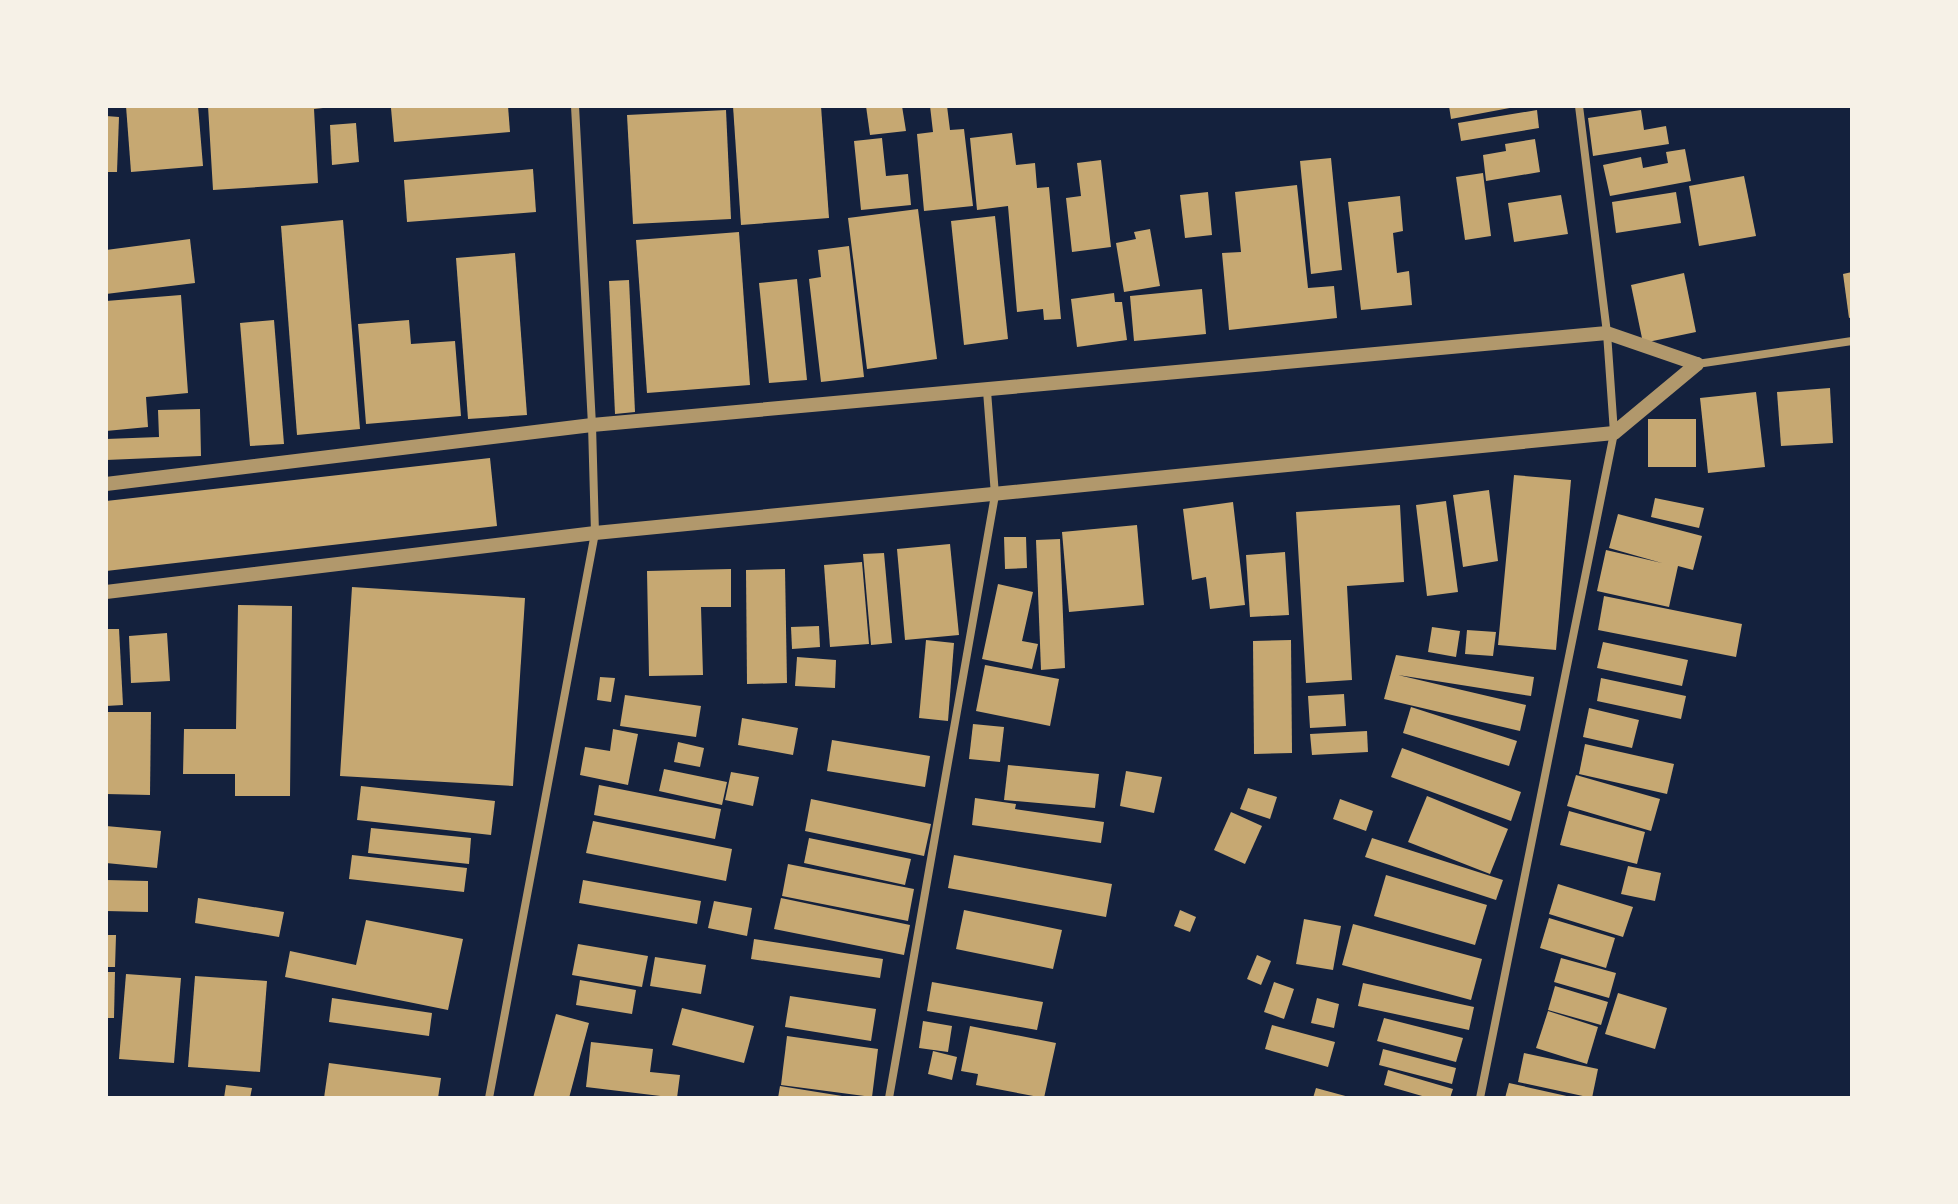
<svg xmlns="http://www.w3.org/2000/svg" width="1958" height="1204" font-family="'DM Sans',sans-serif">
<rect width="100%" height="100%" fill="#14213d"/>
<g fill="#c6a872">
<polygon points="126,106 198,106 203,166 131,172"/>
<polygon points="208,106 323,106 323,108 314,109 318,183 213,190"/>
<polygon points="419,106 508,106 510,132 394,142 391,108"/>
<polygon points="733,106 821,106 829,218 741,225"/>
<polygon points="866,106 902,106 906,131 870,135"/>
<polygon points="930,106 947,106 950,130 964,129 973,206 924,211 917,134 933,132"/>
<polygon points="1449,106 1515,106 1515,107 1451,119"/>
<polygon points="726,110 731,219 633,224 627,115"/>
<polygon points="1537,110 1539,128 1461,141 1458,123"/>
<polygon points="1641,110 1644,130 1666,126 1669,144 1593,156 1588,118"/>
<polygon points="106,116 119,117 117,172 106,172"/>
<polygon points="356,123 359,162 332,165 330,125"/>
<polygon points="1012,133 1016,165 1035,163 1037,188 1049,187 1061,319 1044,320 1043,309 1017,312 1008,206 977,210 970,138"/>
<polygon points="882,138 886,176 908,174 911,205 861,210 854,141"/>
<polygon points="1535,139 1540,172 1486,181 1483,155 1506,151 1505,144"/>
<polygon points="1685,149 1691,181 1610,196 1603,165 1641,157 1643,168 1668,163 1666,152"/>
<polygon points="1331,158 1342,270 1311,274 1300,161"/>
<polygon points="1101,160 1111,247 1072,252 1066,198 1081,196 1077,163"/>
<polygon points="533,169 536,212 407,222 404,180"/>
<polygon points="1483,173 1491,236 1465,240 1456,177"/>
<polygon points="1744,176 1756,236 1699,246 1689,186"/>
<polygon points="1297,185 1308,288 1334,286 1337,318 1229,330 1222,253 1241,252 1235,192"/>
<polygon points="1208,192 1212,235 1185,238 1180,195"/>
<polygon points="1676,192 1681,223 1616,233 1612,202"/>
<polygon points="1561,195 1568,234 1514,242 1508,203"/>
<polygon points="1400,196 1403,231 1393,233 1397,273 1409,271 1412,305 1361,310 1348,202"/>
<polygon points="918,209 937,359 867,369 848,218"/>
<polygon points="995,216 1008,339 964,345 951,221"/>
<polygon points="343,220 360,429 297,435 281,226"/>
<polygon points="1150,229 1160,286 1124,292 1116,243 1136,239 1134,232"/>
<polygon points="739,232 750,385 647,393 636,240"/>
<polygon points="190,239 195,283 106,294 106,250"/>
<polygon points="849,246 864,377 821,382 809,279 821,277 818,250"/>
<polygon points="515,253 527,415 468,419 456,258"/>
<polygon points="1852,272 1852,317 1849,318 1843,274"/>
<polygon points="1684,273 1696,332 1643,343 1631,285"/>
<polygon points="797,279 807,380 769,383 759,283"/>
<polygon points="629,280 635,412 615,414 609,281"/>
<polygon points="1202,289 1206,334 1134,341 1130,296"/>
<polygon points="1114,293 1115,302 1122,302 1127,340 1077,347 1071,299"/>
<polygon points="181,295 188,393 146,397 148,427 106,431 106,301"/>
<polygon points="274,320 284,444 250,446 240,323"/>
<polygon points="409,320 411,344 455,341 461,416 366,424 358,324"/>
<polygon points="1830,388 1833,443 1781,446 1777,392"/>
<polygon points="1756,392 1765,467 1708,473 1700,398"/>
<polygon points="200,409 201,456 106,460 106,439 159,437 158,410"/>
<rect x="1648" y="419" width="48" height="48"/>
<polygon points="490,458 497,526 106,571 106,501"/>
<polygon points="1514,475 1571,480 1556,650 1498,645"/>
<polygon points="1489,490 1498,561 1463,567 1453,495"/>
<polygon points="1655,498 1704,508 1699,528 1651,517"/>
<polygon points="1446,501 1458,592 1427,596 1416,505"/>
<polygon points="1233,502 1245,605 1210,609 1206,577 1192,580 1183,509"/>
<polygon points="1400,505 1404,582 1347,586 1352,680 1306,683 1296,512"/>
<polygon points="1618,514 1702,536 1693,570 1678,566 1669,607 1597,591 1606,550 1662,563 1609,548"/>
<polygon points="1137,525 1144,605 1069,612 1062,532"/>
<polygon points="1004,537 1026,537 1027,568 1005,569"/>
<polygon points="1060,539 1065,668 1041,670 1036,540"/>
<polygon points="950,544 959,635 905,640 897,549"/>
<polygon points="1285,552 1289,615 1250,617 1246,555"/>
<polygon points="884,553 892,643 871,645 863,554"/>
<polygon points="862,562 869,644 830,647 824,565"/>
<polygon points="731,569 731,607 701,607 703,675 649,676 647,571"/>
<polygon points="785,569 787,683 747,684 746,570"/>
<polygon points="998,584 1033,592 1022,641 1038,644 1032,669 982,659"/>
<polygon points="352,587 525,598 513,786 340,776"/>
<polygon points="1604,596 1742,624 1736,657 1598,630"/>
<polygon points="238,605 292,606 290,796 235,796 235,774 183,774 184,729 236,729"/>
<polygon points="819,626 820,647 792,649 791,627"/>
<polygon points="1432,627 1460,631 1456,657 1428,652"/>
<polygon points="106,629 119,629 123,705 106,706"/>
<polygon points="1467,630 1496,632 1493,656 1465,654"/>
<polygon points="167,633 170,681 131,683 129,636"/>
<polygon points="926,640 954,643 948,721 919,718"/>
<polygon points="1291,640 1292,753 1254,754 1253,641"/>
<polygon points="1603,642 1688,660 1682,686 1597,668"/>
<polygon points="1396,655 1534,677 1531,696 1398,675 1526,705 1520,731 1384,699"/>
<polygon points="797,657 836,660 835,688 795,686"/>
<polygon points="985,665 1059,679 1050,726 976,711"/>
<polygon points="600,677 615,678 611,702 597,700"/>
<polygon points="1601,678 1686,696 1681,719 1597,701"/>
<polygon points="1344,694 1346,726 1310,728 1308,696"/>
<polygon points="625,695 701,706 696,737 620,726"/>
<polygon points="1411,707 1517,741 1509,766 1403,733"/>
<polygon points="1589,708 1639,720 1632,748 1583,737"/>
<polygon points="106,712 151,712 150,795 106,794"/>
<polygon points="742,718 798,728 793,755 738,745"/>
<polygon points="973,724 1004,727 1000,762 969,759"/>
<polygon points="613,729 638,734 628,785 580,775 585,747 610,751"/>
<polygon points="1367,731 1368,752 1312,755 1310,734"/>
<polygon points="832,740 930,756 925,787 827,771"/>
<polygon points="678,742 704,748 700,767 674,762"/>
<polygon points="1585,744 1674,764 1667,794 1579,774"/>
<polygon points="1402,748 1521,792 1511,821 1391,777"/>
<polygon points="1008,765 1099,774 1095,808 1004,800"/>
<polygon points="664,769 727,782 722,805 659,791"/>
<polygon points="1126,771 1162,777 1154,813 1120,806"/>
<polygon points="731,772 759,777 753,806 725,800"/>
<polygon points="1576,775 1660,799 1651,831 1567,806"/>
<polygon points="599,785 721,809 715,839 594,815"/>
<polygon points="361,786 495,801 491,835 357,820"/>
<polygon points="1248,788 1277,797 1270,819 1240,809"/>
<polygon points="1427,796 1508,829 1490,874 1408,842"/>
<polygon points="975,798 1016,804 1015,809 1104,822 1101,843 972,825"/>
<polygon points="811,799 931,824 924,856 805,831"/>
<polygon points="1340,799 1373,811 1366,831 1333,819"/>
<polygon points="1569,811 1645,832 1637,864 1560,845"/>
<polygon points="1231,812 1262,826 1245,864 1214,850"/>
<polygon points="593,821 732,849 726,881 586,853"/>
<polygon points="106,826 161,831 157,868 106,863"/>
<polygon points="371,828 471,838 469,864 368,853"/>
<polygon points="809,838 911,859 905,885 804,863"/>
<polygon points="1372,838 1503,880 1496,900 1365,857"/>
<polygon points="352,855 467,868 464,892 349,879"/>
<polygon points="954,855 1112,884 1106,917 948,888"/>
<polygon points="788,864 914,889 908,921 782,896"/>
<polygon points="1628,866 1661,873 1655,901 1621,894"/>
<polygon points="1386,875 1487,905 1475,945 1374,916"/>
<polygon points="106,880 148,881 148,912 106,911"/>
<polygon points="583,880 701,901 697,924 579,903"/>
<polygon points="1558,884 1633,907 1623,937 1549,914"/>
<polygon points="198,898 284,912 279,937 195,923"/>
<polygon points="781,898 910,925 904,955 774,929"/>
<polygon points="714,901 752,908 747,936 708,928"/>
<polygon points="964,910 1062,930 1053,969 956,949"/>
<polygon points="1180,910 1196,917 1190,932 1174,926"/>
<polygon points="1549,918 1615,938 1606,968 1540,948"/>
<polygon points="1304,919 1341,926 1333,970 1296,964"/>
<polygon points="366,920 463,939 448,1010 285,977 290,951 356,965"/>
<polygon points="1353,924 1482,959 1471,1000 1342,965"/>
<polygon points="106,935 116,935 115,967 106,967"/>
<polygon points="754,939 883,959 880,978 751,959"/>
<polygon points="578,944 648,956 642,987 572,975"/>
<polygon points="1257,955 1271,961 1261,985 1247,979"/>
<polygon points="655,957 706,965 701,994 650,986"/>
<polygon points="1561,958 1616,973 1609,998 1554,982"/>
<polygon points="106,972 115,972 114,1018 106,1018"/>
<polygon points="126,974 181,978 174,1063 119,1059"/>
<polygon points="195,976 267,981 260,1072 188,1067"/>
<polygon points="580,980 636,990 632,1014 576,1005"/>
<polygon points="932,982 1043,1002 1037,1030 927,1011"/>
<polygon points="1274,982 1294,989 1284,1019 1264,1012"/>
<polygon points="1363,983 1474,1007 1469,1030 1358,1006"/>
<polygon points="1555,986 1608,1002 1601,1025 1548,1010"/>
<polygon points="1618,993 1667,1008 1655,1049 1605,1034"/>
<polygon points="790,996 876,1009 871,1041 785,1027"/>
<polygon points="332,998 432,1013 429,1036 329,1022"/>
<polygon points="1317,998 1339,1004 1334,1028 1311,1023"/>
<polygon points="682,1008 754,1026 744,1063 672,1045"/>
<polygon points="1548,1011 1598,1027 1587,1064 1536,1048"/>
<polygon points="556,1014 589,1023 569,1098 533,1098"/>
<polygon points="1384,1018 1463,1038 1456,1062 1377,1041"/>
<polygon points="923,1021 952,1026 948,1052 919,1048"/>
<polygon points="1272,1025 1335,1042 1328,1067 1265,1049"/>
<polygon points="970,1026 1056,1043 1044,1098 976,1085 978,1074 961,1071"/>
<polygon points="787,1036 878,1049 872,1097 781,1085"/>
<polygon points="591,1042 653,1049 650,1072 680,1075 677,1098 586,1087"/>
<polygon points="1383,1049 1456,1068 1452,1084 1379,1065"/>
<polygon points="933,1051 957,1057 952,1080 928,1074"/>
<polygon points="1524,1053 1598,1069 1592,1098 1518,1082"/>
<polygon points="329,1063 441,1078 438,1098 324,1098"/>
<polygon points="1388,1070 1453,1089 1450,1098 1429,1098 1384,1085"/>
<polygon points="1509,1083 1571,1097 1571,1098 1505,1098"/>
<polygon points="226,1085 252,1088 250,1098 224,1098"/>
<polygon points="780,1086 842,1096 842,1098 778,1098"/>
<polygon points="1316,1088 1349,1097 1349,1098 1313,1098"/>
</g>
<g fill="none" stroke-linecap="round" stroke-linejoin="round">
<g stroke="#b1986c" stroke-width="8">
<polyline points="1697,364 1852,341"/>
<polyline points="489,1098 595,533 592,425 575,106"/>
<polyline points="889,1098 995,495 987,391"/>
<polyline points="1480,1098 1614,433 1607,333 1579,106"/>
</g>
<g stroke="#b1986c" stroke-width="14">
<polyline points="106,484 592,425 1607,333 1697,364"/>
<polyline points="106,592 595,533 1614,433 1697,364"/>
</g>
</g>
<rect width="1958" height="1204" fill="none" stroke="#f6f1e7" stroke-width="216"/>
</svg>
